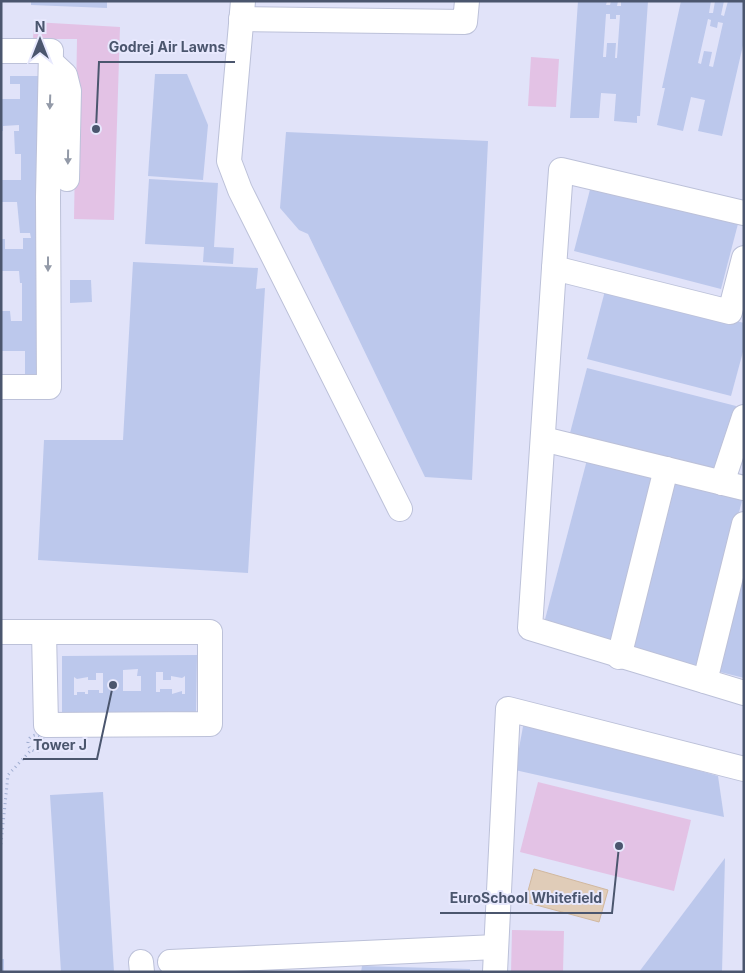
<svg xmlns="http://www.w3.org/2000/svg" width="745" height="973" font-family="Inter,sans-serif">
<rect width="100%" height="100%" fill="#e1e3f9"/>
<g fill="#e3c2e5">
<polygon points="34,22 120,27 114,220 74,219 77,39 33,39"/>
<polygon points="531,57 559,59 556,107 528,106"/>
<polygon points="538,782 691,820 674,891 520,852"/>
<polygon points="512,930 564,931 563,972 511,972"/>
</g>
<polygon fill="#e0ccb8" stroke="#d1b89f" points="534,869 608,890 599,922 525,902"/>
<g fill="#bcc8ec" fill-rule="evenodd">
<polygon points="31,1 107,1 107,8 31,5"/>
<path d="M578 1H607L606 5H610L611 1H618L617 6H621V1H648L640 116H637V123L614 121 616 94 601 93 599 118H570ZM606 14H610V19H616V15H620L617 58H615L616 43H607L606 57H603Z"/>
<path d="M681 1H711L709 13H713L715 1H724L721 15 724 16 728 1H744V41L722 136 698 131 705 100 691 97 683 131 657 125 665 88H662ZM708 19 711 20 710 26 717 28 718 22 723 23 713 67 709 66 712 52 704 51 701 64 698 63Z"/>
<polygon points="155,74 187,74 208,125 203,180 148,176"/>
<polygon points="10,76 39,76 40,374 25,374 25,351 1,351 2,311 10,311 11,321 22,321 22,283 20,283 19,271 1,271 1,239 5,239 5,249 23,249 23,238 31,238 30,233 20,233 17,202 1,202 1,180 21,180 21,154 15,154 14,131 19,131 19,125 3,126 3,131 1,131 1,99 20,99 20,84 10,84"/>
<polygon points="286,132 488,141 472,480 425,477 308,234 299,230 280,208"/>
<polygon points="149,179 218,183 214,247 234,248 233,264 203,262 204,247 145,244"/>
<polygon points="592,182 739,220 721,289 574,251"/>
<polygon points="133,262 258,268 256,289 265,288 248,573 38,560 44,440 123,440"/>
<polygon points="70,280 91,280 92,302 70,303"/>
<polygon points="606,287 744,323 744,348 731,396 587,359"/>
<polygon points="587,368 736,406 719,471 570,433"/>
<polygon points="588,456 655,474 611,644 543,627"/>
<polygon points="676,480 743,497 699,667 631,649"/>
<polygon points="744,551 744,678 712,670"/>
<path d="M197 655 196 717H62V656ZM138 669 137 676H141V691H123V670ZM156 672H163V680H171V676L182 678 185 676V694H182V691L172 694V689H160V692H156ZM96 673H103V693H99V690H88V694H85V692H77V695H74V677L77 679 88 677V680H96Z"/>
<polygon points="524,721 718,776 724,817 515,770"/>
<polygon points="103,792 114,972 61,972 50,795"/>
<polygon points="725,858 722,972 639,972"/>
<rect x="1" y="959" width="3" height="13"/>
<polygon points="362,966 470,969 470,972 361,972"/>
</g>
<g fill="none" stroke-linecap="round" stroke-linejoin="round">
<defs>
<g id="minor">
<polyline points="243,1 229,161 240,190 400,509"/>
<polyline points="241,19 465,22 467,1"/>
<polyline points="1,51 51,51 48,197 49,387 1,387"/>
<polyline points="51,62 65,75 69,91 67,179"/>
<polyline points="744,213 561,170 554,268 730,312 744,258"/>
<polyline points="554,268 530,628 744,693"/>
<polyline points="543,439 744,488"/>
<polyline points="722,483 744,417"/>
<polyline points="1,632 210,632 210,724 46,725 44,632"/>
<polyline points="619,657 666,469"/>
<polyline points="705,681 744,524"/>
<polyline points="141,962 142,972"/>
<polyline points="170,962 496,947"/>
<polyline points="495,972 508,709 744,769"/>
</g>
</defs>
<use href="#minor" stroke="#bcc1d9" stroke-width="26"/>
<g stroke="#9fadd0" stroke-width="3" stroke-dasharray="1 4" stroke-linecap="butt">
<circle cx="36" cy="743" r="8"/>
<polyline points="1,844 8,775 32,749"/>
</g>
<use href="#minor" stroke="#fff" stroke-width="24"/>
</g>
<defs><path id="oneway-solid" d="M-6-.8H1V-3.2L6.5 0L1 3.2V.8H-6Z" transform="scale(1.25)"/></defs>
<g fill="#939aa8">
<use href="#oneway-solid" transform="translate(50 102) rotate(92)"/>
<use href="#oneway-solid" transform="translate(68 157) rotate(91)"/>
<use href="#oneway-solid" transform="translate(48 264) rotate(90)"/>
</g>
<path fill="none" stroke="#4b566e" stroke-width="2" d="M96 129L99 62H235M113 685L97 759H23M619 846L612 913H440"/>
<g fill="#4b566e" stroke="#e7e8fd" stroke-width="2">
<circle cx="96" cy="129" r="5"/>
<circle cx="113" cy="685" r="5"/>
<circle cx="619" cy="846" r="5"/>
</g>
<g font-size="14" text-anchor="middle" font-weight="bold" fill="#4b566e" stroke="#e7e8fd" stroke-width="4" stroke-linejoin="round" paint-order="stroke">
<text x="167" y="52">Godrej Air Lawns</text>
<text x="60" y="750">Tower J</text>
<text x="526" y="903">EuroSchool Whitefield</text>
</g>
<rect width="745" height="973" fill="none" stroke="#4b566e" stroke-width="5"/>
<g transform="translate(40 40)" stroke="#e7e8fd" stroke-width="4" paint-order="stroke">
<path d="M0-4L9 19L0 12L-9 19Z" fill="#4b566e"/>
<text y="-8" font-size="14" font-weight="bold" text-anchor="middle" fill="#4b566e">N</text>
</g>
</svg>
